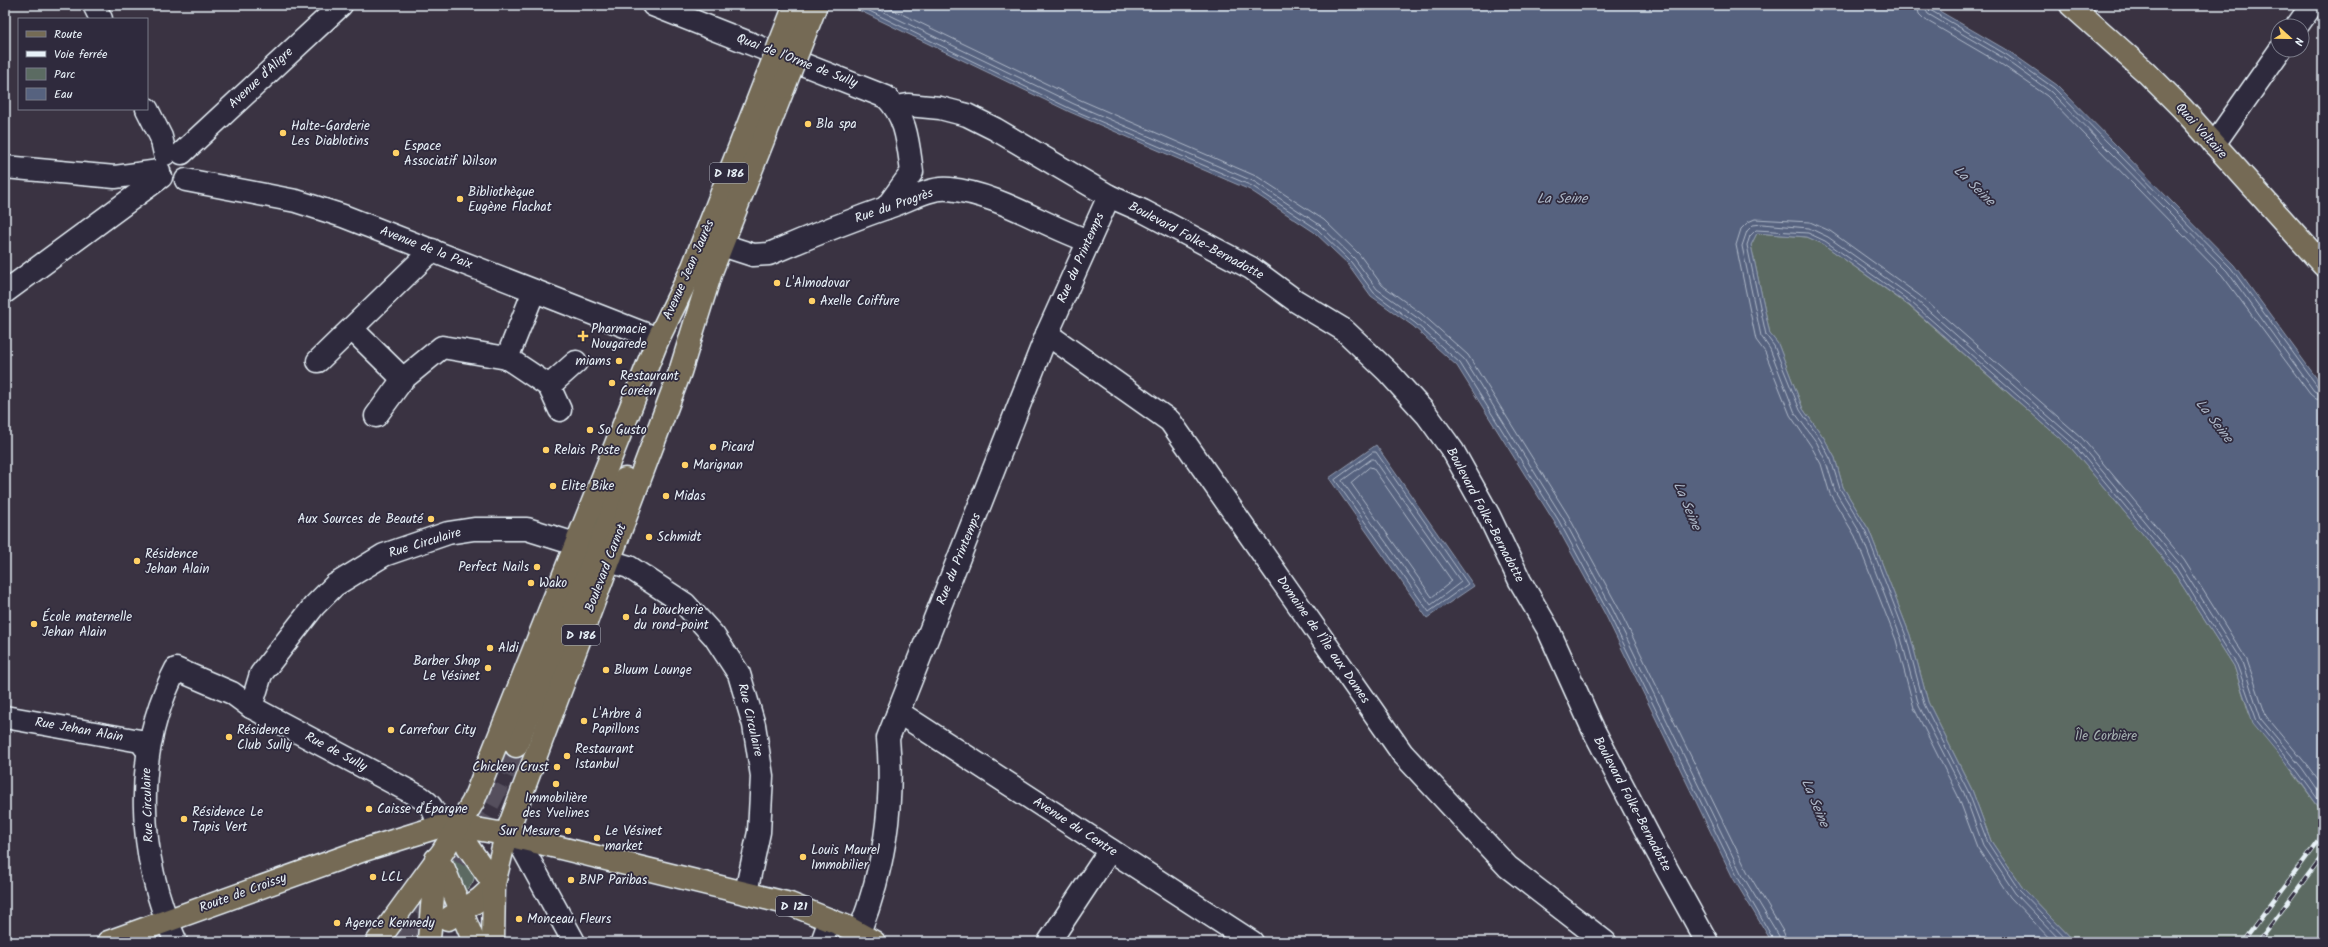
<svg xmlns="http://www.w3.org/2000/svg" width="2328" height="947" font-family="Kalam,sans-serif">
<rect width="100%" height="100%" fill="#3a3342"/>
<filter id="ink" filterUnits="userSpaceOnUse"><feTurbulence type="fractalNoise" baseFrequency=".025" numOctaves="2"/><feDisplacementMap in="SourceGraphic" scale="8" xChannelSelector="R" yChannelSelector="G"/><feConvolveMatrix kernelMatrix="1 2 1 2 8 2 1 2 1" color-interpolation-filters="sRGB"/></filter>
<g filter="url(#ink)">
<g fill="#5b6b62" stroke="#a2aead">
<polygon points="1757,233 1807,237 1823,244 1909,306 2072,449 2171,568 2234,666 2249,713 2323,813 2323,942 2075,942 2022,887 1991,841 1972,790 1928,702 1910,635 1869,530 1843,487 1835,458 1824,438 1803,409 1778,344 1770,334 1751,245"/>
<path d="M458 849C471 866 484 875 464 893 458 880 447 863 458 849Z"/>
</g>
<g fill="#56627f" stroke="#909baf">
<polygon points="848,5 1929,5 2010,52 2057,85 2234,265 2323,387 2323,813 2295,774 2253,723 2234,666 2171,568 2072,449 1910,306 1823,244 1807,237 1757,233 1751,245 1770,334 1778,344 1803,409 1824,438 1835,458 1843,487 1869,530 1910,635 1928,702 1972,790 1991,841 2022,887 2075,942 1772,942 1733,878 1605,614 1555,523 1457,366 1413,326 1371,296 1348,264 1314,232 1250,190 1070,112"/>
<polygon points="1376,445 1474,586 1427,618 1329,478"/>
</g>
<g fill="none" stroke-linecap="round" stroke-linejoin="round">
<g stroke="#aeb8c8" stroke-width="1">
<polyline points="857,5 1071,109 1252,186 1317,229 1351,262 1374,293 1415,323 1460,363 1559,521 1608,612 1737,876 1775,942"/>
<polyline points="869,5 1074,104 1255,182 1320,225 1354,258 1377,289 1419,319 1464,359 1563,518 1613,610 1741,873 1779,936 1780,942"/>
<polyline points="883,5 1076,98 1258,177 1324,220 1359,254 1382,285 1422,314 1468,355 1568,515 1618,607 1747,871 1784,933 1787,942"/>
<polyline points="1917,5 1919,14 1924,19 2001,64 2047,96 2222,275 2310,394 2316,399 2323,400"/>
<polyline points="1923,5 1928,14 2005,59 2051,92 2227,271 2314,391 2323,394"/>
<polyline points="1928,5 1930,10 2007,55 2054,88 2231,268 2318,387 2323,389"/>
<polygon points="1373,452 1376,452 1468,584 1429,612 1335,480"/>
<polygon points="1372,459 1374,459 1461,582 1431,605 1342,481"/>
<polygon points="1370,467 1373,468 1452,581 1432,597 1351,483"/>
<polyline points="2053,942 2010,897 1977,847 1958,796 1914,708 1896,640 1855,536 1830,494 1821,464 1811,446 1790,415 1765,352 1756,340 1736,245 1741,229 1748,222 1755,219 1810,222 1830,231 1919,295 2082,438 2184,560 2247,660 2266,716 2307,765 2323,787"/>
<polyline points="2062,942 2015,893 1983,845 1964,793 1919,706 1901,638 1861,534 1835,491 1826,462 1817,443 1795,413 1770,349 1761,336 1742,246 1747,231 1753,225 1762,224 1809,228 1828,237 1915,299 2078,442 2179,563 2242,662 2261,719 2302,768 2323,798"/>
<polyline points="2069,942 2019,890 1988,843 1968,791 1924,704 1906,636 1866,532 1840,489 1831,460 1821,441 1800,410 1774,346 1766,335 1747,245 1750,236 1756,230 1808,233 1825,241 1912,303 2075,446 2175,566 2237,665 2257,721 2298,772 2323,806"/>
</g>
<path stroke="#54505d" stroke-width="22" stroke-dasharray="22 11" stroke-linecap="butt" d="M399 942C446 876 484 822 516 746"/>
<defs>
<g id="minor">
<polyline points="94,5 101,19"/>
<path d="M653 5 886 97C907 117 908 144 912 172L886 208"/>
<polyline points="2297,26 2312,5"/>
<polyline points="897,107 908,105 940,108 967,115 995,129 1109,196 1143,211 1251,268 1296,301 1344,330 1388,372 1427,415 1453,451 1488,514 1520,581 1548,629 1593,729 1653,844 1707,942"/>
<polyline points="147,109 161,137 165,154"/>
<polyline points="2214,144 2280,50"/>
<polyline points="182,153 341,5"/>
<polyline points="5,167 115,177 159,171"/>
<polyline points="186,180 296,201 343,216 658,339"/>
<path d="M722 245 753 255 769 254C811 236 854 219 897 204 912 198 932 187 949 189 999 194 1042 225 1089 241"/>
<polyline points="5,292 161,177"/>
<polyline points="352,329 403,379 442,347 507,358 534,291"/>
<polyline points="1047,334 1170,421 1402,753 1508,867 1605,942"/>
<polyline points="507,358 549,386 576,362"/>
<polyline points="318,361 432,250"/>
<polyline points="549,386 560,410"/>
<polyline points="376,416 403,379"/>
<polyline points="609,561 629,567 685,604 714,636 739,674 754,725 762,776 759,832 746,892"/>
<polyline points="251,707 261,674 314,606 335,585 384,555 448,533 474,529 527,529 575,544"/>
<polyline points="898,712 1252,942"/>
<polyline points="5,717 140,741 148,751"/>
<polyline points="517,838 574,942"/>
<path d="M859 933C884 869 894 807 888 738L1047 334 1109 196"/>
<path d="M176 942C137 857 132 753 176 669L232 693 251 707 420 797C432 805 436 812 438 827"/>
<polyline points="822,942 830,920"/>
<polyline points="1049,942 1110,850"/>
</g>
<g id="major">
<polyline points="2071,5 2147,73 2182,108 2323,265"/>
<polyline points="516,746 600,534 625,479"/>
<polyline points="459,826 468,847 494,884"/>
<polyline points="436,859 444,869 474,942"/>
<path d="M448 919C466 906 481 903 494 884"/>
<polyline points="429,939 436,863"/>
<polyline points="108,942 364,850 438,827 459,826 499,833 790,904 845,926 874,942"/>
<polyline points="377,942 443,851 473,802 658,339 693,267 766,79"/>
<polyline points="493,942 494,884 506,835 680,372 711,272 784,87"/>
</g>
</defs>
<use href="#minor" stroke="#e8f1f8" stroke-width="25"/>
<use href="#major" stroke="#e8f1f8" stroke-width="25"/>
<use href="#minor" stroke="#2f2a3d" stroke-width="22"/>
<use href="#major" stroke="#746b55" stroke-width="22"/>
<defs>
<g id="rail">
<polyline points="2243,942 2323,835"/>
<polyline points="2258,942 2323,855"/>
</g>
</defs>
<use href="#rail" stroke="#e8f1f8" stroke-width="4.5"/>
<use href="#rail" stroke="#2f2a3d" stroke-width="3" stroke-dasharray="9" stroke-linecap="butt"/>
<defs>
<g id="major-bridge">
<polyline points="766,79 795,5"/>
<polyline points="784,87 816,5"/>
</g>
</defs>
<use href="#major-bridge" stroke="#e8f1f8" stroke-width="25" stroke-linecap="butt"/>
<use href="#major-bridge" stroke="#746b55" stroke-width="22"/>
</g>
</g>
<g fill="#ffd166" stroke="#2f2a3d" stroke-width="1.5">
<circle cx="808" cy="124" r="4"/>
<circle cx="283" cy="133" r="4"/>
<circle cx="396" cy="153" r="4"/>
<circle cx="460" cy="199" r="4"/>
<circle cx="777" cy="283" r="4"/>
<circle cx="812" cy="301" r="4"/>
<path d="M581 330h4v4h4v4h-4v4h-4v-4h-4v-4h4z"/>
<circle cx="619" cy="361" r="4"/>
<circle cx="612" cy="383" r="4"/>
<circle cx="590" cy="430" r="4"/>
<circle cx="713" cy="447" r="4"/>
<circle cx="546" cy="450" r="4"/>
<circle cx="685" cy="465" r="4"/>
<circle cx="553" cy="486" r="4"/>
<circle cx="666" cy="496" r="4"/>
<circle cx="431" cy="519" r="4"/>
<circle cx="649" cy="537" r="4"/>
<circle cx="137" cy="561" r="4"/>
<circle cx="537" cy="567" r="4"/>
<circle cx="531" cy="583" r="4"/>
<circle cx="626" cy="617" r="4"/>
<circle cx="34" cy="624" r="4"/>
<circle cx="490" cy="648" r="4"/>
<circle cx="488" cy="668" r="4"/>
<circle cx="606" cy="670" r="4"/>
<circle cx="584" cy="721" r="4"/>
<circle cx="391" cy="730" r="4"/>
<circle cx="229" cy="737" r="4"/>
<circle cx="567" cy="756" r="4"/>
<circle cx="557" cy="767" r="4"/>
<circle cx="556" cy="784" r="4"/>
<circle cx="369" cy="809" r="4"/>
<circle cx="184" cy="819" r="4"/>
<circle cx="568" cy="831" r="4"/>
<circle cx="597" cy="838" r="4"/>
<circle cx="803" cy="857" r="4"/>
<circle cx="373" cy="877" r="4"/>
<circle cx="571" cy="880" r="4"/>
<circle cx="519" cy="919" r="4"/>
<circle cx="337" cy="923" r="4"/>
</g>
<g text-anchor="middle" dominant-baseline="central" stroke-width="3.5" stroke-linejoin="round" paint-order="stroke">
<g fill="#2f2a3d" stroke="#b0b5c0" stroke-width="1">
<rect x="710" y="163" width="38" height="20" rx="3"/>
<rect x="562" y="625" width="38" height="20" rx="3"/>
<rect x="776" y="896" width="36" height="20" rx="3"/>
</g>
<g font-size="12" font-weight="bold" fill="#e8f1f8">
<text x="729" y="173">D 186</text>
<text x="581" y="635">D 186</text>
<text x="794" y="906">D 121</text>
</g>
<g font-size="13" fill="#e8f1f8" stroke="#2f2a3d">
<text transform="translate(797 61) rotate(21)">Quai de l'Orme de Sully</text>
<text transform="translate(261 78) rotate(-43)">Avenue d'Aligre</text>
<text transform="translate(2201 131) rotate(48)">Quai Voltaire</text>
<text transform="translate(894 206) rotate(-19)">Rue du Progrès</text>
<text transform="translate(1196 241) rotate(28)">Boulevard Folke-Bernadotte</text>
<text transform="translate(426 248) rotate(21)">Avenue de la Paix</text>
<text transform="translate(1081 258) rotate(-66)">Rue du Printemps</text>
<text transform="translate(689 270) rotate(-66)">Avenue Jean Jaurès</text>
<text transform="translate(1485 515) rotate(62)">Boulevard Folke-Bernadotte</text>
<text transform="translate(425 543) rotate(-17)">Rue Circulaire</text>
<text transform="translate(959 559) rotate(-68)">Rue du Printemps</text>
<text transform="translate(606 568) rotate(-69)">Boulevard Carnot</text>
<text transform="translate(1323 640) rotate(55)">Domaine de l'Île aux Dames</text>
<text transform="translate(750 720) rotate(77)">Rue Circulaire</text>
<text transform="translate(79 730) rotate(10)">Rue Jehan Alain</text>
<text transform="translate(336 752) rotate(28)">Rue de Sully</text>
<text transform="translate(1632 804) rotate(62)">Boulevard Folke-Bernadotte</text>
<text transform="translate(148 805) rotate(-92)">Rue Circulaire</text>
<text transform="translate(1075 827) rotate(33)">Avenue du Centre</text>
<text transform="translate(243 893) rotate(-20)">Route de Croissy</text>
</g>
<g font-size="13" fill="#e8f1f8" stroke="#2f2a3d" text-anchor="start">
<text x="816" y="124">Bla spa</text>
<text x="291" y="126">Halte-Garderie<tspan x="291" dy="15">Les Diablotins</tspan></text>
<text x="404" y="146">Espace<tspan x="404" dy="15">Associatif Wilson</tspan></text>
<text x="468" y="192">Bibliothèque<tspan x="468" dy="15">Eugène Flachat</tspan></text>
<text x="785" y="283">L'Almodovar</text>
<text x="820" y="301">Axelle Coiffure</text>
<text x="591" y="329">Pharmacie<tspan x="591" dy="15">Nougarede</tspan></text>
<text x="611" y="361" text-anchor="end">miams</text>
<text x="620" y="376">Restaurant<tspan x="620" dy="15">Coréen</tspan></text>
<text x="598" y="430">So Gusto</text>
<text x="721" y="447">Picard</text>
<text x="554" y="450">Relais Poste</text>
<text x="693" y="465">Marignan</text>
<text x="561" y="486">Elite Bike</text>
<text x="674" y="496">Midas</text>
<text x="423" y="519" text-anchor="end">Aux Sources de Beauté</text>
<text x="657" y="537">Schmidt</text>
<text x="145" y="554">Résidence<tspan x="145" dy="15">Jehan Alain</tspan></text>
<text x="529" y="567" text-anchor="end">Perfect Nails</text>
<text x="539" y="583">Wako</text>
<text x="634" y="610">La boucherie<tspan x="634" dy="15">du rond-point</tspan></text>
<text x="42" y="617">École maternelle<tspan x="42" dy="15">Jehan Alain</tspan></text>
<text x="498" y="648">Aldi</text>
<text x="480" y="661" text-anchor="end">Barber Shop<tspan x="480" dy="15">Le Vésinet</tspan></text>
<text x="614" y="670">Bluum Lounge</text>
<text x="592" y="714">L'Arbre à<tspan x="592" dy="15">Papillons</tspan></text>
<text x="237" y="730">Résidence<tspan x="237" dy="15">Club Sully</tspan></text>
<text x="399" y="730">Carrefour City</text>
<text x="575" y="749">Restaurant<tspan x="575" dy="15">Istanbul</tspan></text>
<text x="549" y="767" text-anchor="end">Chicken Crust</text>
<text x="556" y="798" text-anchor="middle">Immobilière<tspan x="556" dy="15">des Yvelines</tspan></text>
<text x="377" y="809">Caisse d'Épargne</text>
<text x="192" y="812">Résidence Le<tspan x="192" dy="15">Tapis Vert</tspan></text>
<text x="560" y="831" text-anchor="end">Sur Mesure</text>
<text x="605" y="831">Le Vésinet<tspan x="605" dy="15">market</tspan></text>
<text x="811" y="850">Louis Maurel<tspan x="811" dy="15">Immobilier</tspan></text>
<text x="381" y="877">LCL</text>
<text x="579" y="880">BNP Paribas</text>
<text x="527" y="919">Monceau Fleurs</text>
<text x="345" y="923">Agence Kennedy</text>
</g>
<g font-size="13" fill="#a9b5b4" stroke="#2f2a3d">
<text x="2106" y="736">Île Corbière</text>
</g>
<g font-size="14" font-style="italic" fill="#aeb8c8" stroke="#2f2a3d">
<text transform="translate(1974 186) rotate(44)">La Seine</text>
<text x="1562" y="199">La Seine</text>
<text transform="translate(2214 421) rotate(52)">La Seine</text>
<text transform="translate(1687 506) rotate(67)">La Seine</text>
<text transform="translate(1815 803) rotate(67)">La Seine</text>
</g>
</g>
<rect width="2328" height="947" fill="none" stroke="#2f2a3d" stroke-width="20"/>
<rect x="10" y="10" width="2308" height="927" fill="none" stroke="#e8f1f8" stroke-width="1.5" filter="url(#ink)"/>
<rect x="18" y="18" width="130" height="92" fill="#2f2a3d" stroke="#797a88"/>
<rect x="26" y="31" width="20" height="6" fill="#746b55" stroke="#797a88"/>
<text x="54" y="38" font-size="12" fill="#e8f1f8">Route</text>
<rect x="26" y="51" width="20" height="6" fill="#e8f1f8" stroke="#797a88"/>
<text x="54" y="58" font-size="12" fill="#e8f1f8">Voie ferrée</text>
<rect x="26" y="68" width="20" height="12" fill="#5b6b62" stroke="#797a88"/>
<text x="54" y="78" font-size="12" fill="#e8f1f8">Parc</text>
<rect x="26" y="88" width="20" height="12" fill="#56627f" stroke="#797a88"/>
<text x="54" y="98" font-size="12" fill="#e8f1f8">Eau</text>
<g transform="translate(2290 38) rotate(112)"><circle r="19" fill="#2f2a3d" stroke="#797a88"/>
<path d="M0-3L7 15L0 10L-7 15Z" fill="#ffd166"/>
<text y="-6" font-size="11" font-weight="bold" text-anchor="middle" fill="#e8f1f8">N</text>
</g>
</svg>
